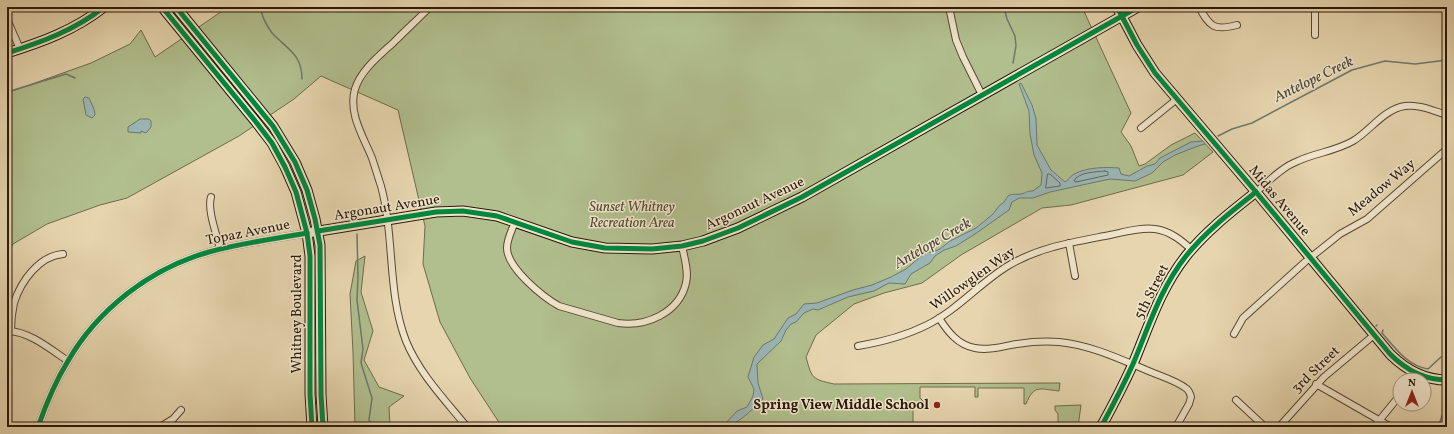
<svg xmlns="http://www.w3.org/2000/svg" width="1454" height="434" font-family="Vollkorn,serif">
<rect width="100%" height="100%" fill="#e6d5ae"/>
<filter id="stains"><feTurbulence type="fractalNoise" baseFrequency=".005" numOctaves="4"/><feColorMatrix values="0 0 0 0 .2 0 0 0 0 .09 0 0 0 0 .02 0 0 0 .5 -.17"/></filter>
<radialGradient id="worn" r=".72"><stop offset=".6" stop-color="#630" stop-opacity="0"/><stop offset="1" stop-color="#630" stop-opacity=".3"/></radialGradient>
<g fill="#b1be8d" stroke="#6e6b4c">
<path d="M228 7H1082L1131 113 1121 132 1131 146 1139 166 1145 164 1171 145 1195 133 1213 152 1183 175 1071 205 1042 208 961 255 922 283 884 293 854 304 816 335 806 357C812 379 812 379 834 384L1060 383 1059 391C1040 389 1034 384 1026 404H1024V388H978V397H975V387H920V398L924 402V406H913V427H502L470 378 440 322 423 264 425 226 398 110 321 76 294 99 239 136 127 198 100 205 47 224 13 244 7 254V93L91 63 130 44 141 30 155 57Z"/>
<polygon points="365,256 361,292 373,331 364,360 379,387 404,396 389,407 390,427 355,427 353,352 350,294 356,261"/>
<polygon points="1081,405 1078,427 1058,427 1058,414 1055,410 1055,406"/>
</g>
<g fill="#9ab6b5" stroke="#6e7771">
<path d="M1021 83 1032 105 1036 118 1037 145 1051 170 1065 182C1068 180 1071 176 1074 174 1088 167 1105 167 1119 168L1121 174 1129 176 1147 166 1155 164 1160 158 1191 142 1203 141 1205 144 1198 146 1175 155 1163 162 1152 173 1135 181 1110 179 1050 192 1033 198H1019L1012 202 1009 210 975 234 956 246 944 250 935 256 930 263 911 274 905 284 889 283 874 291 848 297 818 310 813 309 804 313 796 322 791 324 786 330 781 341 757 364 758 383 763 399C751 410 737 427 720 427L725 424 737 411 747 407 753 396 754 389 748 377 754 357 763 345 774 339 788 318 796 314 804 304 817 303 853 290 872 285 891 277 906 269 926 252H933L940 249 950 241 976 228 993 214 999 206 1004 202 1008 196C1013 193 1015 195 1021 194 1027 193 1025 191 1033 191L1041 185 1042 173 1034 155 1030 134 1029 111 1019 84Z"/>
<path d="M85 97 89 98C91 103 95 109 95 115L92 118 86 115 83 99Z"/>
<polygon points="140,119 149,119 151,121 151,127 146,133 141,131 141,133 128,132 128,127"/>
</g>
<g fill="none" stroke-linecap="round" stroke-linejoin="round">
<g stroke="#626760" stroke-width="1">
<path d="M1105 171 1108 172V175L1076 182 1074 181C1078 172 1096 172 1105 171Z"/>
<polygon points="1048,174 1050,174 1060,183 1060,186 1046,188"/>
</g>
<g stroke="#6e7771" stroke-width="1.5">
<path d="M260 7C262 16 266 25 272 33 287 49 302 54 302 79"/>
<polyline points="1004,7 1007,19 1015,36 1016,46 1013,63"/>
<polyline points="7,92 66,74 75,78"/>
<polyline points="1218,136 1232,129 1252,123 1352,70 1385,61 1415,64 1447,60"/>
<polyline points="357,234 358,277 357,300 363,349 361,363 372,398 369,420 373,427"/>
<polyline points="1376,326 1377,325"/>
<path d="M1383 330 1382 333C1395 348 1408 366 1428 369L1441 357"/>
<polyline points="1446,360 1447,361"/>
<polyline points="1438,427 1447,402"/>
</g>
<defs>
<g id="street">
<path d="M430 7C418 19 405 31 393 43 379 56 361 70 355 89 348 113 363 136 372 158 375 167 378 177 381 186 395 238 387 292 406 341 419 373 445 400 467 427"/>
<polyline points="949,7 956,40 963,57 982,95"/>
<path d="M1199 7C1210 27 1214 31 1237 25"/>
<polyline points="1315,7 1315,35"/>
<polyline points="1390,7 1391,7"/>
<polyline points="7,19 20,49"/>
<polyline points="1141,128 1177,99"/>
<path d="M1256 192C1269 181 1282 167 1298 161 1315 153 1336 151 1353 141 1370 131 1384 109 1405 106 1419 104 1434 111 1447 115"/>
<path d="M211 197C207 210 217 235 220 249"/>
<path d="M515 222C512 230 507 239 507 248 507 268 543 297 559 306L618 323C646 327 679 313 686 283 689 271 684 257 682 246"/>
<polyline points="1069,243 1075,276"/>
<path d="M939 318C948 332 958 345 975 348 989 351 1003 346 1017 344 1030 342 1045 341 1059 342 1091 345 1122 360 1151 372 1163 377 1177 381 1187 389 1189 391 1190 393 1191 397L1189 404 1176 427"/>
<path d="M9 331C30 332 50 349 68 361"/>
<path d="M11 331C11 322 12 312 14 303 21 281 39 256 63 254"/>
<polyline points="1234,334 1243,318 1305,262 1340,234 1367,219 1447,149"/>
<path d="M858 346C882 342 905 336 927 325 957 310 979 284 1006 267 1038 247 1074 242 1110 235 1125 232 1141 227 1155 229 1170 231 1181 240 1192 250"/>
<polyline points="1411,380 1414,373"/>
<polyline points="1316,384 1391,427"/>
<polyline points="1236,400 1265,427"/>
<path d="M38 427C46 404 55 382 68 361 98 309 151 268 209 252 241 243 274 239 307 233"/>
<polyline points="160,427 173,419 181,410"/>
<polyline points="1279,427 1324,377 1374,335"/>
<polyline points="1374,427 1400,395"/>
</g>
<g id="secondary">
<polyline points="162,7 256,122 272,143 285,167 296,192 307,233 310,256 310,394 312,427"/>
<polyline points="176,7 273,126 295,162 307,190 315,219 320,245 321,394 323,427"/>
<path d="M1117 7 1137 45 1155 73 1256 192 1390 354C1406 370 1424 380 1447 380"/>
<path d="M7 53C42 42 75 30 104 7"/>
<polyline points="307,233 436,212 463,211 497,216 572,242 605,248 652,249 682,246 703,241 738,228 802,197 1138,7"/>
<path d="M1101 427C1112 407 1123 386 1133 364 1149 326 1160 289 1186 256 1206 231 1232 211 1256 192"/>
</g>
</defs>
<use href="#street" stroke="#5a4734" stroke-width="8"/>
<use href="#secondary" stroke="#2b180b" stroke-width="11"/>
<use href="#street" stroke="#efe4ca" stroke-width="6"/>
<use href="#secondary" stroke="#efe4ca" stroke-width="9"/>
<defs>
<polyline id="rail" points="1445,427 1447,422"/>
</defs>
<use href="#rail" stroke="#2b180b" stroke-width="3"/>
<use href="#rail" stroke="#efe4ca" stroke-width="1.5" stroke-dasharray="4.5" stroke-linecap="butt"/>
<defs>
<g id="cycleway">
<polyline points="162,7 256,122 272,143 285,167 296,192 307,233 310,256 310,394 312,427"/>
<polyline points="176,7 273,126 295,162 307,190 315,219 320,245 321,394 323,427"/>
<path d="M1117 7 1137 45 1155 73 1256 192 1390 354C1406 370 1424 380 1447 380"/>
<path d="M7 53C42 42 75 30 104 7"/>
<polyline points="318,231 436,212 463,211 497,216 572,242 605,248 652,249 682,246 703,241 738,228 802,197 1138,7"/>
<path d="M38 427C46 404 55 382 68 361 98 309 151 268 209 252 241 243 274 239 307 233"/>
<path d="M1101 427C1112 407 1123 386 1133 364 1149 326 1160 289 1186 256 1206 231 1232 211 1256 192"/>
</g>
</defs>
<use href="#cycleway" stroke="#efe4ca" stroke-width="8"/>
<use href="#cycleway" stroke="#00873e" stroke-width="5"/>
</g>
<circle fill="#8f2418" stroke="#efe4ca" stroke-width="1.5" cx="937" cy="405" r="4"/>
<g text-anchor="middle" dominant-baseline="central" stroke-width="3" stroke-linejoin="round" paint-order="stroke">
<g font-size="14" fill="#2b180b" stroke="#efe4ca">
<text transform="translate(1382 188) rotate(-39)">Meadow Way</text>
<text transform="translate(1279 201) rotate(50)">Midas Avenue</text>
<text transform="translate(755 204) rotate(-25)">Argonaut Avenue</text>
<text transform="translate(387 208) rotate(-9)">Argonaut Avenue</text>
<text transform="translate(248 233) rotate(-11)">Topaz Avenue</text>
<text transform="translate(973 279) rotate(-35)">Willowglen Way</text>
<text transform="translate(1152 292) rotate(-63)">5th Street</text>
<text transform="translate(297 314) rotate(-90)">Whitney Boulevard</text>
<text transform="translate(1316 370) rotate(-44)">3rd Street</text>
</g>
<g font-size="14" font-style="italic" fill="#534a32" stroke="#efe4ca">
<text x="632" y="207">Sunset Whitney<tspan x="632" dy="16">Recreation Area</tspan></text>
</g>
<g font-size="14" font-weight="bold" fill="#2b180b" stroke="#efe4ca" text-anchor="end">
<text x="929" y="405">Spring View Middle School</text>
</g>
<g font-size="15" font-style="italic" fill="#4c473e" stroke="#efe4ca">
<text transform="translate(1314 80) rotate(-26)">Antelope Creek</text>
<text transform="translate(933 244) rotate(-30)">Antelope Creek</text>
</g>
</g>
<rect width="1454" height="434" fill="none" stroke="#e6d5ae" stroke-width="24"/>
<rect x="8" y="8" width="1438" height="418" fill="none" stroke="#2b180b" stroke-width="2"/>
<rect x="12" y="12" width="1430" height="410" fill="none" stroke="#2b180b"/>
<g transform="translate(1412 392)"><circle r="19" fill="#efe4ca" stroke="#a1927e"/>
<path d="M0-3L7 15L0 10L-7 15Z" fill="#8f2418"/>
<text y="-6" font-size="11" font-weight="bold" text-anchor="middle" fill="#2b180b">N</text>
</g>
<rect width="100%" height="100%" filter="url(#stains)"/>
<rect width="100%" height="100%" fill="url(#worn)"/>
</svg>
